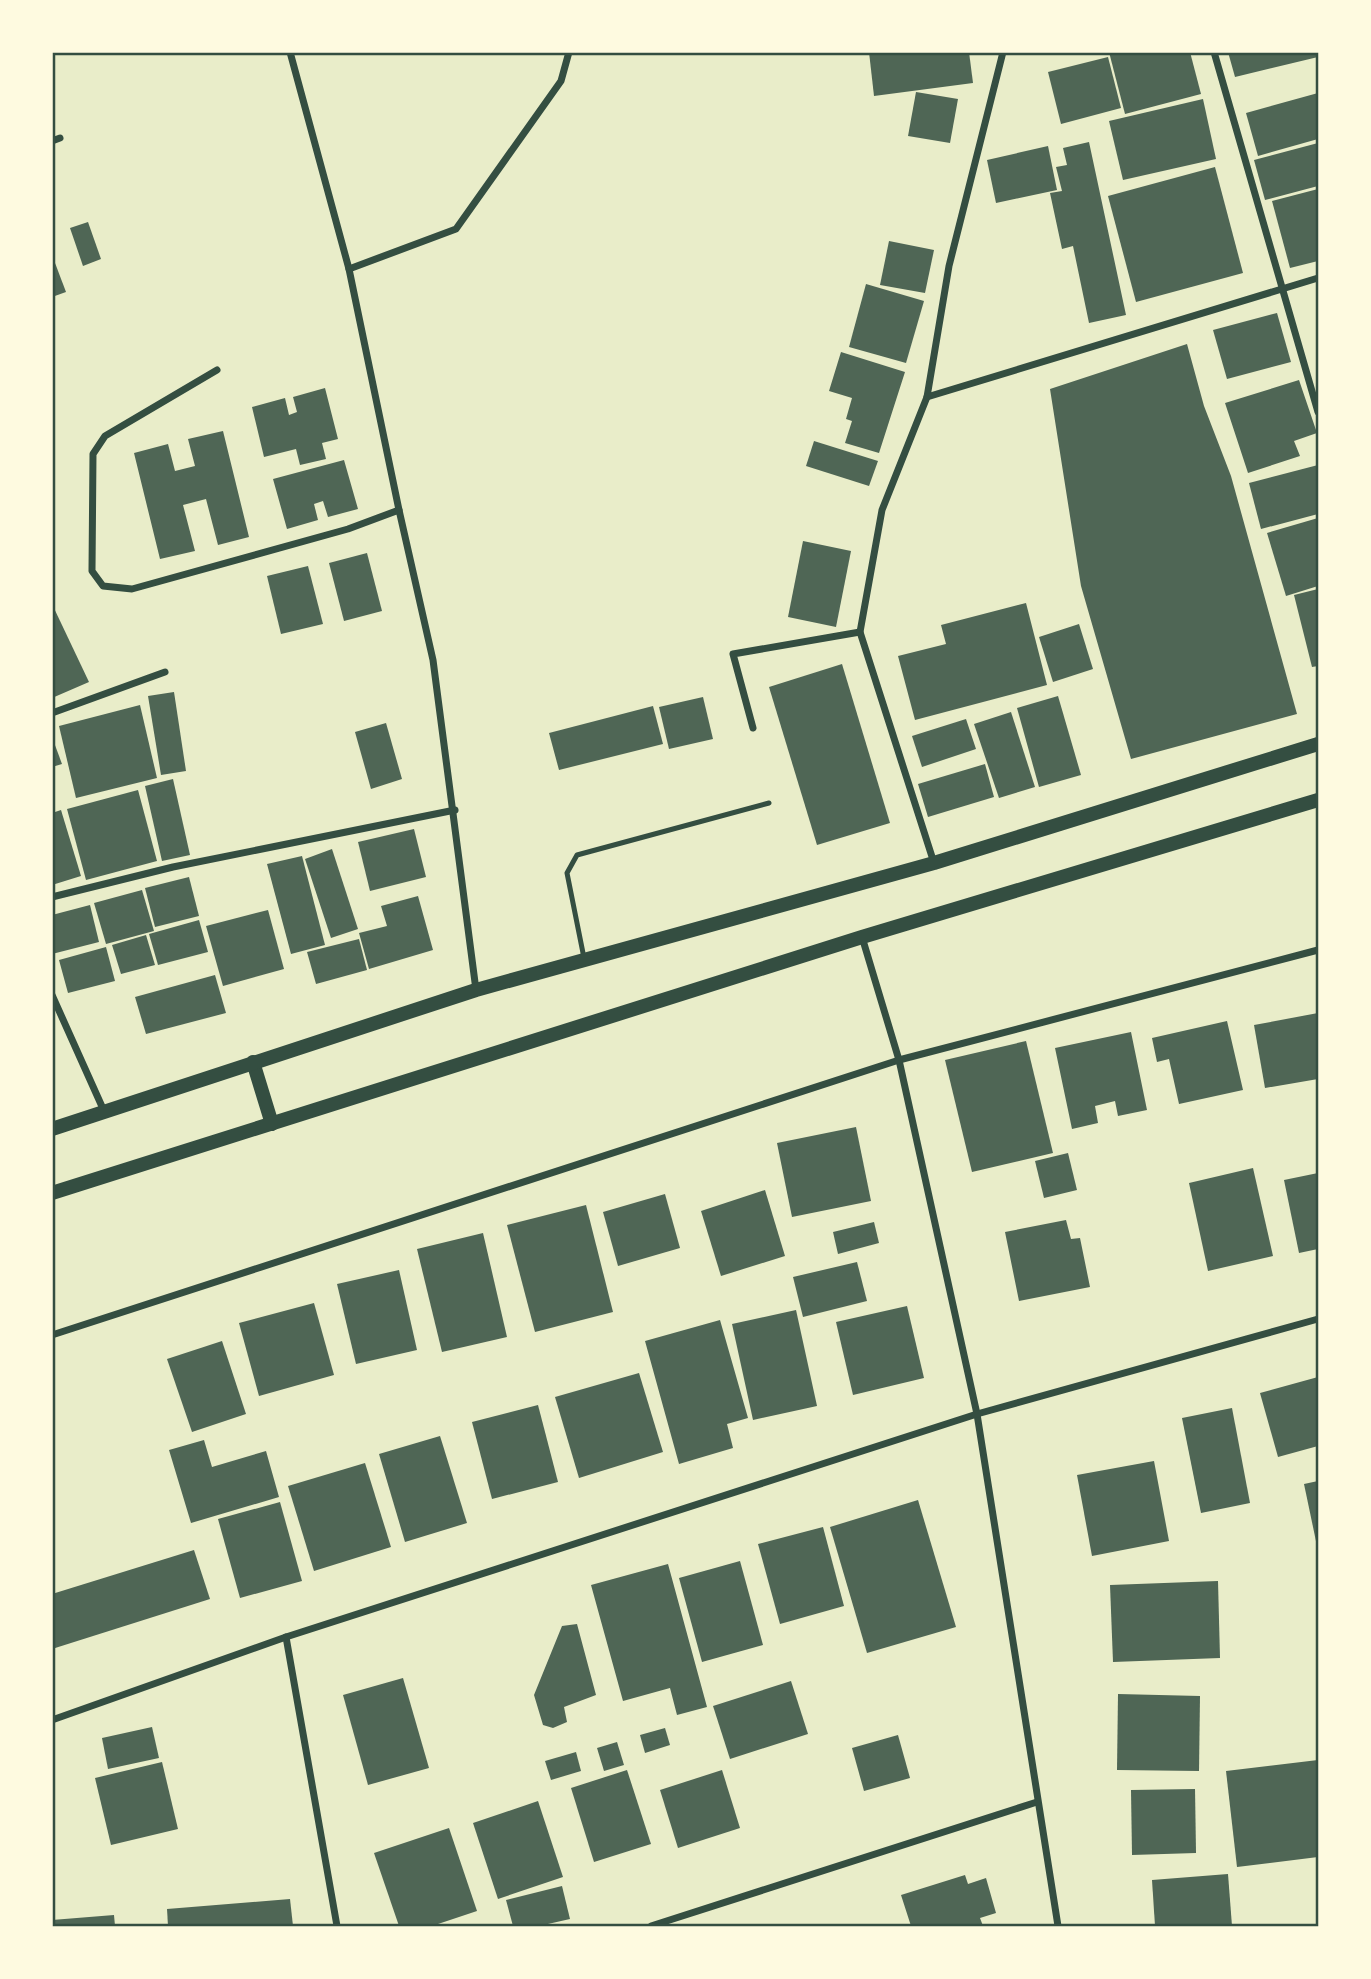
<svg xmlns="http://www.w3.org/2000/svg" width="1371" height="1979" font-family="Barlow,sans-serif">
<rect width="100%" height="100%" fill="#e9edc9"/>
<g fill="#4f6655">
<polygon points="869,52 969,52 973,83 874,96"/>
<polygon points="1109,52 1190,52 1201,94 1125,114"/>
<polygon points="1228,52 1317,52 1318,57 1235,77"/>
<polygon points="1108,57 1121,108 1061,124 1048,72"/>
<polygon points="916,92 958,99 950,143 908,136"/>
<polygon points="1318,93 1318,139 1258,156 1246,113"/>
<polygon points="1203,99 1216,159 1123,180 1109,121"/>
<polygon points="1089,142 1126,315 1089,323 1073,246 1062,249 1050,193 1062,191 1056,167 1067,165 1063,148"/>
<polygon points="1318,143 1318,186 1265,200 1254,160"/>
<polygon points="1048,146 1057,190 996,203 987,160"/>
<polygon points="1215,167 1243,273 1136,302 1108,196"/>
<polygon points="1318,189 1318,261 1290,268 1272,201"/>
<polygon points="88,222 101,259 83,266 70,228"/>
<polygon points="889,241 934,250 925,293 880,285"/>
<polygon points="52,255 66,292 52,297"/>
<polygon points="866,284 924,301 906,363 849,347"/>
<polygon points="1277,313 1291,362 1227,379 1213,330"/>
<polygon points="1187,344 1204,406 1231,476 1297,714 1131,759 1081,586 1050,389"/>
<polygon points="841,352 905,372 879,453 845,443 852,421 846,419 852,398 829,391"/>
<polygon points="1299,380 1317,433 1294,441 1300,456 1248,473 1225,403"/>
<polygon points="325,388 338,439 322,443 326,459 300,465 296,449 264,457 252,407 285,398 289,415 297,412 293,397"/>
<polygon points="223,431 249,537 218,545 206,499 183,505 195,551 160,559 134,453 168,444 175,471 195,466 188,439"/>
<polygon points="814,441 878,461 869,486 806,466"/>
<polygon points="344,460 358,509 328,517 323,501 314,504 318,520 287,529 273,479"/>
<polygon points="1318,465 1318,514 1261,529 1249,483"/>
<polygon points="1318,518 1318,586 1286,596 1267,533"/>
<polygon points="803,541 851,551 836,627 788,617"/>
<polygon points="367,553 382,611 344,621 329,563"/>
<polygon points="308,566 323,624 281,634 267,576"/>
<polygon points="1318,589 1318,666 1312,667 1294,595"/>
<polygon points="1026,603 1047,685 915,720 898,656 946,644 941,625"/>
<polygon points="52,604 89,682 52,698"/>
<polygon points="1079,624 1093,669 1053,682 1039,637"/>
<polygon points="842,664 890,823 817,845 769,687"/>
<polygon points="174,692 186,771 161,775 148,696"/>
<polygon points="1058,696 1081,775 1039,787 1017,708"/>
<polygon points="703,697 713,739 669,749 659,707"/>
<polygon points="140,705 157,778 76,798 59,726"/>
<polygon points="653,706 663,744 559,770 549,733"/>
<polygon points="1011,712 1035,787 999,798 974,724"/>
<polygon points="966,719 976,749 922,767 912,736"/>
<polygon points="386,723 402,779 371,789 355,732"/>
<polygon points="52,737 62,764 52,767"/>
<polygon points="985,764 994,797 928,817 918,784"/>
<polygon points="173,779 190,855 162,861 145,786"/>
<polygon points="138,790 157,861 86,880 67,809"/>
<polygon points="61,810 81,876 52,885 52,813"/>
<polygon points="414,829 426,877 370,891 358,842"/>
<polygon points="332,849 358,929 331,938 305,859"/>
<polygon points="302,856 325,945 291,954 267,864"/>
<polygon points="189,877 199,916 155,927 145,888"/>
<polygon points="142,890 154,931 106,944 94,903"/>
<polygon points="418,896 433,950 369,969 359,933 387,926 381,906"/>
<polygon points="90,905 99,942 52,954 52,915"/>
<polygon points="268,910 284,969 223,986 206,926"/>
<polygon points="199,920 208,952 158,965 149,934"/>
<polygon points="146,935 155,965 121,974 112,945"/>
<polygon points="359,939 367,970 316,984 307,952"/>
<polygon points="106,947 115,981 68,993 59,960"/>
<polygon points="215,975 226,1013 146,1034 135,997"/>
<polygon points="1318,1013 1318,1079 1265,1088 1254,1025"/>
<polygon points="1227,1021 1243,1090 1179,1104 1169,1059 1157,1062 1152,1038"/>
<polygon points="1131,1032 1147,1110 1118,1116 1115,1101 1095,1106 1098,1123 1072,1129 1055,1048"/>
<polygon points="1026,1041 1053,1153 972,1172 945,1060"/>
<polygon points="856,1127 871,1201 792,1217 777,1143"/>
<polygon points="1068,1153 1077,1190 1044,1198 1035,1161"/>
<polygon points="1253,1168 1273,1256 1208,1271 1189,1183"/>
<polygon points="1318,1173 1318,1249 1299,1253 1284,1180"/>
<polygon points="765,1190 785,1256 721,1276 701,1211"/>
<polygon points="665,1194 680,1248 618,1266 603,1212"/>
<polygon points="586,1205 613,1312 535,1332 507,1225"/>
<polygon points="1066,1220 1071,1239 1080,1238 1090,1287 1019,1301 1005,1232"/>
<polygon points="874,1222 879,1243 838,1254 833,1232"/>
<polygon points="483,1233 507,1337 442,1352 417,1249"/>
<polygon points="857,1262 867,1301 803,1317 793,1277"/>
<polygon points="399,1270 417,1350 356,1364 337,1284"/>
<polygon points="314,1303 334,1375 259,1396 239,1323"/>
<polygon points="907,1306 924,1378 853,1395 836,1322"/>
<polygon points="796,1310 817,1406 753,1420 732,1324"/>
<polygon points="720,1320 748,1418 727,1424 733,1448 679,1464 645,1341"/>
<polygon points="222,1341 246,1414 192,1432 167,1359"/>
<polygon points="639,1373 663,1452 579,1478 555,1397"/>
<polygon points="1318,1377 1318,1446 1278,1457 1260,1393"/>
<polygon points="538,1405 558,1482 492,1499 472,1422"/>
<polygon points="1232,1408 1250,1503 1201,1513 1182,1418"/>
<polygon points="440,1436 467,1523 405,1542 379,1454"/>
<polygon points="204,1440 212,1467 266,1451 279,1497 191,1523 169,1450"/>
<polygon points="1154,1461 1169,1541 1092,1556 1077,1475"/>
<polygon points="365,1463 391,1547 314,1571 288,1486"/>
<polygon points="1318,1481 1318,1546 1317,1546 1304,1484"/>
<polygon points="918,1500 956,1627 867,1653 830,1527"/>
<polygon points="280,1502 302,1581 240,1598 218,1519"/>
<polygon points="823,1527 844,1606 780,1624 758,1544"/>
<polygon points="194,1550 210,1599 52,1649 52,1594"/>
<polygon points="740,1561 763,1645 702,1662 679,1578"/>
<polygon points="668,1564 707,1707 677,1715 670,1688 623,1701 591,1585"/>
<polygon points="1218,1581 1220,1658 1113,1662 1110,1585"/>
<polygon points="577,1624 596,1695 564,1707 567,1722 553,1728 543,1725 534,1695 562,1626"/>
<polygon points="403,1678 429,1768 368,1785 343,1695"/>
<polygon points="791,1681 808,1734 730,1759 713,1706"/>
<polygon points="1118,1694 1200,1696 1199,1771 1117,1770"/>
<polygon points="152,1727 159,1758 108,1769 102,1738"/>
<polygon points="665,1728 670,1745 645,1753 640,1735"/>
<polygon points="898,1735 910,1778 864,1791 852,1748"/>
<polygon points="617,1742 624,1765 604,1771 597,1748"/>
<polygon points="576,1752 581,1771 551,1780 545,1761"/>
<polygon points="1318,1760 1318,1857 1237,1867 1226,1771"/>
<polygon points="162,1762 178,1829 111,1845 95,1778"/>
<polygon points="627,1770 651,1844 594,1862 571,1788"/>
<polygon points="722,1770 740,1828 678,1848 660,1790"/>
<polygon points="1195,1789 1196,1853 1132,1855 1131,1790"/>
<polygon points="538,1801 563,1877 498,1899 473,1823"/>
<polygon points="449,1828 477,1911 432,1926 399,1926 374,1853"/>
<polygon points="1228,1874 1232,1926 1155,1926 1152,1880"/>
<polygon points="965,1875 968,1884 986,1878 996,1913 980,1918 983,1926 911,1926 901,1895"/>
<polygon points="562,1886 570,1919 539,1926 513,1926 506,1900"/>
<polygon points="290,1899 293,1926 168,1926 167,1909"/>
<polygon points="114,1915 115,1926 52,1926 52,1920"/>
</g>
<g fill="none" stroke-linecap="round" stroke-linejoin="round">
<polyline stroke="#344e41" stroke-width="5" points="584,958 567,873 577,855 769,803"/>
<g stroke="#344e41" stroke-width="7">
<polyline points="290,52 349,269 399,510"/>
<polyline points="1214,52 1318,412"/>
<polyline points="52,141 60,138"/>
<polyline points="349,269 456,229 561,81 569,52"/>
<polyline points="217,370 105,436 93,454 92,571 103,586 132,589 348,529 399,510 433,660 476,990"/>
<polyline points="927,397 1318,278"/>
<polyline points="52,713 165,672"/>
<polyline points="753,728 733,654 860,632"/>
<polyline points="934,863 860,632 882,510 927,397 949,266 1003,52"/>
<polyline points="52,897 173,867 455,810"/>
<polyline points="862,937 899,1060 977,1414 1058,1926"/>
<polyline points="52,995 104,1111"/>
<polyline points="52,1335 899,1060 1318,950"/>
<polyline points="286,1637 337,1926"/>
<polyline points="52,1720 286,1637 977,1414 1318,1319"/>
<polyline points="651,1926 1037,1802"/>
</g>
<g stroke="#344e41" stroke-width="14">
<polyline points="253,1062 272,1124"/>
<polyline points="52,1129 476,990 934,863 1318,744"/>
<polyline points="52,1193 862,937 1318,800"/>
</g>
</g>
<rect width="1371" height="1979" fill="none" stroke="#fefae0" stroke-width="108"/>
<rect x="54" y="54" width="1263" height="1871" fill="none" stroke="#344e41" stroke-width="2.5"/>
</svg>
